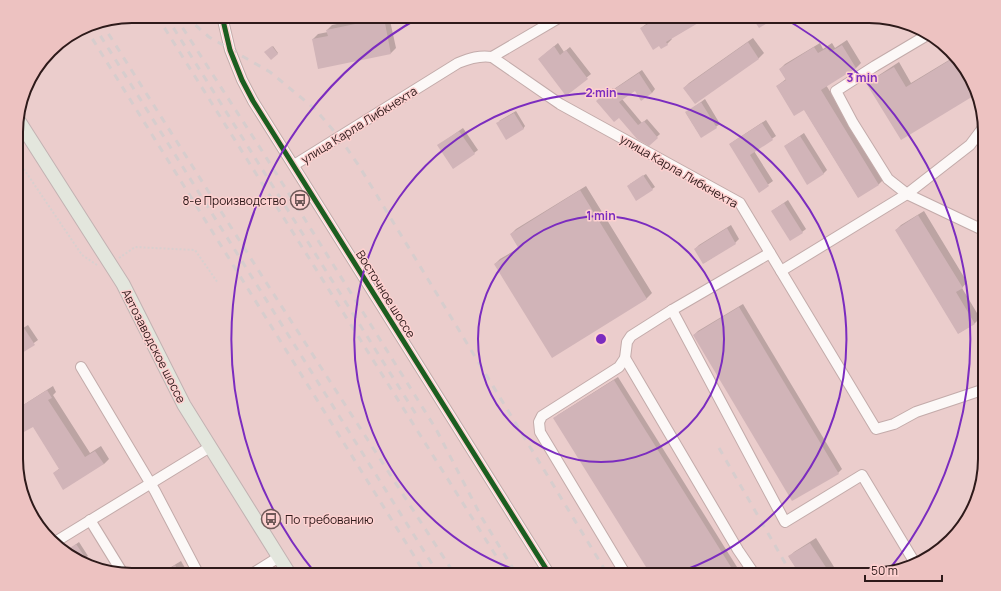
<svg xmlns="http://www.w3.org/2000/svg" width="1001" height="591" font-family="Manrope,sans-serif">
<rect width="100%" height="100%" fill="#ebcdcc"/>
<g fill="#0003">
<polygon points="376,16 389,16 396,48 391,53 319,68 313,39 318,34 328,32 327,30 332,25"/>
<polygon points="651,16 708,16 671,38 672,39 667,44 641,28 650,21 648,19"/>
<polygon points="861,16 869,16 875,18 866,23"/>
<polygon points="753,38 764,53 759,58 695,103 684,88 689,83"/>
<polygon points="847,40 861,63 856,68 826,85 884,179 879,184 858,197 804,109 777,86 786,79 780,69 785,64 820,43 823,49 832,43 835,48"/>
<polygon points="558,43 564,52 570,47 591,74 566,94 539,59"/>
<polygon points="273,46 278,53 271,59 266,52"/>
<polygon points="954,57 966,68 974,94 868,84 873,79 899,62 911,83"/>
<polygon points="642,70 655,89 652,93 635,90 622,99 642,123 647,119 660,134 649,144 601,98 613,88 614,89"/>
<polygon points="705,99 720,124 701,137 686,113"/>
<polygon points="516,111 525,126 523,129 499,121"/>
<polygon points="766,120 776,136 754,151 773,181 759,191 730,144 734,141"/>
<polygon points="463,128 478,150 474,153 439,145"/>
<polygon points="804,133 827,170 823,174 785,146"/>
<polygon points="646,174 655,187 652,189 630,184"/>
<polygon points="586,186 652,293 647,298 552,356 495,264 500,259 519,248 511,234 516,229"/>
<polygon points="788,200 806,229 802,232 772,211"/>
<polygon points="924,211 967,282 962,288 980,318 975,323 959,333 896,230 901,225"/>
<polygon points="731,225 739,239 735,243 704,263 695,249 699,245"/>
<polygon points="743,304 842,469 838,473 694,335 698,331"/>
<polygon points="28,325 38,340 17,355 17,332"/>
<polygon points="618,377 742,575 652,575 555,418 558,415"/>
<polygon points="53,386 56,392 53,395 90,453 101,446 109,459 104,464 54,473 60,468 33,425 23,432 17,423 19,420 17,417 17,409"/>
<polygon points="816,538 839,575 801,575 789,557 794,552"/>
<polygon points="79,542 88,556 81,561 74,559 68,550"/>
<polygon points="181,561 189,575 158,575"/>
</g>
<g fill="#d1b4b8">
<polygon points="652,16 710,16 666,42 668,45 661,49 659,46 653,50 640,28 650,23 647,19"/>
<polygon points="751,16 779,16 759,28"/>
<polygon points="384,18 391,54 318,69 312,39 328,36 326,30"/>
<polygon points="748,42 759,59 695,104 683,88"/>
<polygon points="842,45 856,68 821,90 879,185 858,198 804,110 794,116 776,86 786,80 779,69 814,47 818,53 827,48 830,52"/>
<polygon points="272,46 278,54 271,60 264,52"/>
<polygon points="554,46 560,55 566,50 588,79 566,96 538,59"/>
<polygon points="955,57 966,68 975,95 901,140 866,83 894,67 906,87"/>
<polygon points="639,73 652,93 641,101 635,91 619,102 638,125 644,121 658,138 649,146 637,139 619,118 614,122 596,101 609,90 610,92"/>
<polygon points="701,102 717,128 701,138 685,112"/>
<polygon points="514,113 524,129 506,140 496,123"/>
<polygon points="762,123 773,140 750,155 769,186 759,193 729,144"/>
<polygon points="459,131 475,154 453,169 437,145"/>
<polygon points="800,136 824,174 807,185 784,146"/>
<polygon points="643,175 653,190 636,201 627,186"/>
<polygon points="580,190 647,299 552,358 494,264 519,249 510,234"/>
<polygon points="784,203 803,233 790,241 771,211"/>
<polygon points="918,215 963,288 956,292 975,324 958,334 895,230"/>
<polygon points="727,228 736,244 703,264 694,249"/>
<polygon points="739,307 839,474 792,501 693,335"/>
<polygon points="24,328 35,345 17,356 17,333"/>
<polygon points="614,380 736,575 651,575 553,418"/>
<polygon points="47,390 52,398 48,400 85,457 95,451 104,464 63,490 53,473 59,469 33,427 22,433 17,425 17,409"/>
<polygon points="810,543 831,575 800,575 788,556"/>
<polygon points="76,544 89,563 74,559 67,550"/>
<polygon points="175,565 181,575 160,575"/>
</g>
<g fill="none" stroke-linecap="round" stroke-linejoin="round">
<defs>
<g id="minor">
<polyline points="222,16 230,50 242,80 253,101 550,575"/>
<polyline points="929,34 875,66 836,91 853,123 888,179 907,194 985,231"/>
<polyline points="492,57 562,16"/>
<path d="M294 165 458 63C470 58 480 55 492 57L560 104 740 203 876 429 894 424 916 412 985 389"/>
<polyline points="781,271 907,194 970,145 985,125"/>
<polyline points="672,310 785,522 862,475 915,563"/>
<polyline points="625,358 738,550 755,575"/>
<polyline points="81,367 155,491 199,575"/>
<polyline points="90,520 122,572"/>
<polyline points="55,542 210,447"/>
<polyline points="250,575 279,557"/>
<polyline points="626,575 540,432 539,422 542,416 619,367 625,358 627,342 631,336 672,310 770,253"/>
</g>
<polyline id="major" points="17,118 123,284 184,405 290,575"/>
</defs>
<use href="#minor" stroke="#c3abaa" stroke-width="12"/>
<use href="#major" stroke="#c2b2b2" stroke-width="15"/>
<g stroke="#d9d0cf" stroke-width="2" stroke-dasharray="2 2" stroke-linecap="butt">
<polyline points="17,159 82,255 97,265"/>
<polyline points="119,258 135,247 195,250 218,283"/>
</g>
<use href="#minor" stroke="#fcf8f7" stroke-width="10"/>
<use href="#major" stroke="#e3e6dd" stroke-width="13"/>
<g stroke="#d7cdcd" stroke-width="3" stroke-dasharray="7 7" stroke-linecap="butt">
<polyline points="157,16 508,575"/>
<polyline points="166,16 419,419"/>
<polyline points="175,16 264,154 436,429 482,518 517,575"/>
<polyline points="185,16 209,37 270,72 315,109 339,137 359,166 608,575"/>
<polyline points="248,16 260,19 307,16"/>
<polyline points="854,16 855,18"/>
<polyline points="101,22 262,276 455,575"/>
<polyline points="93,24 439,575"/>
<polyline points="85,27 426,575"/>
<polyline points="719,448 792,575"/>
</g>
<defs>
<polyline id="cycleway" points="222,16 230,50 242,80 253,101 550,575"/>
</defs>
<use href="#cycleway" stroke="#fed1d0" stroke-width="8"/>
<use href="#cycleway" stroke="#1b5e20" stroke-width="5"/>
</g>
<g fill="none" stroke="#7b2cbf" stroke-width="2">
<circle cx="601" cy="339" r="123"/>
<path d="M531 575A246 246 0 1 1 673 574"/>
<path d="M316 574A369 369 0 0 1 422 16M780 16A369 369 0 0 1 888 571"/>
</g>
<defs>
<symbol id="bus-ring" viewBox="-11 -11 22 22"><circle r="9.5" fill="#fed1d0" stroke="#705958" stroke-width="1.5"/><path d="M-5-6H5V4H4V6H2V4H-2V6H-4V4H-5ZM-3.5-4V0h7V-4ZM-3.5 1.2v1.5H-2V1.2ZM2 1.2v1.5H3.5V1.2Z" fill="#705958"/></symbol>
</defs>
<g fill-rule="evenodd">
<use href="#bus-ring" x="289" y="189" width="22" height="22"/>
<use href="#bus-ring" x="260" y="508" width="22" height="22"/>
</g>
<g text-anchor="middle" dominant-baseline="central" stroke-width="3" stroke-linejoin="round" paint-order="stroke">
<g font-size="12" fill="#2e1a1a" stroke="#fed1d0">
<text transform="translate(359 125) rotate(-32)">улица Карла Либкнехта</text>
<text transform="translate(679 171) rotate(30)">улица Карла Либкнехта</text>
<text transform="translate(386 294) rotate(58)">Восточное шоссе</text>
<text transform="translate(154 346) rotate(63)">Автозаводское шоссе</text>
</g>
<g font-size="12" fill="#2e1a1a" stroke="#fed1d0" text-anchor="end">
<text x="286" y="200">8-е Производство</text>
<text x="285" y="519" text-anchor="start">По требованию</text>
</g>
</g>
<path d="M0 0H1001V591H0ZM132 23H869A109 109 0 0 1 978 132V459A109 109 0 0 1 869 568H132A109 109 0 0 1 23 459V132A109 109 0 0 1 132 23Z" fill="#edc2c1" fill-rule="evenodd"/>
<path fill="none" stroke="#2e1a1a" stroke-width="2" d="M132 23H869A109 109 0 0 1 978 132V459A109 109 0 0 1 869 568H132A109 109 0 0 1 23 459V132A109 109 0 0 1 132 23Z"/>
<circle cx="601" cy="339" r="6" fill="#7b2cbf" stroke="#fed1d0" stroke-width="2"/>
<g font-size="12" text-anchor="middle" font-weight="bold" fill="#7b2cbf" stroke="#fed1d0" stroke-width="3" stroke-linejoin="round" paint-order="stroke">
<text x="862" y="82">3 min</text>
<text x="601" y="97">2 min</text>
<text x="601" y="220">1 min</text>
</g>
<path d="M865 575v6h77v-6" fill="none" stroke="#2e1a1a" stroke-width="2"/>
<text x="871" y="575" font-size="12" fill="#2e1a1a" stroke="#fed1d0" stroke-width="3" paint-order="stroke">50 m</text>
</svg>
